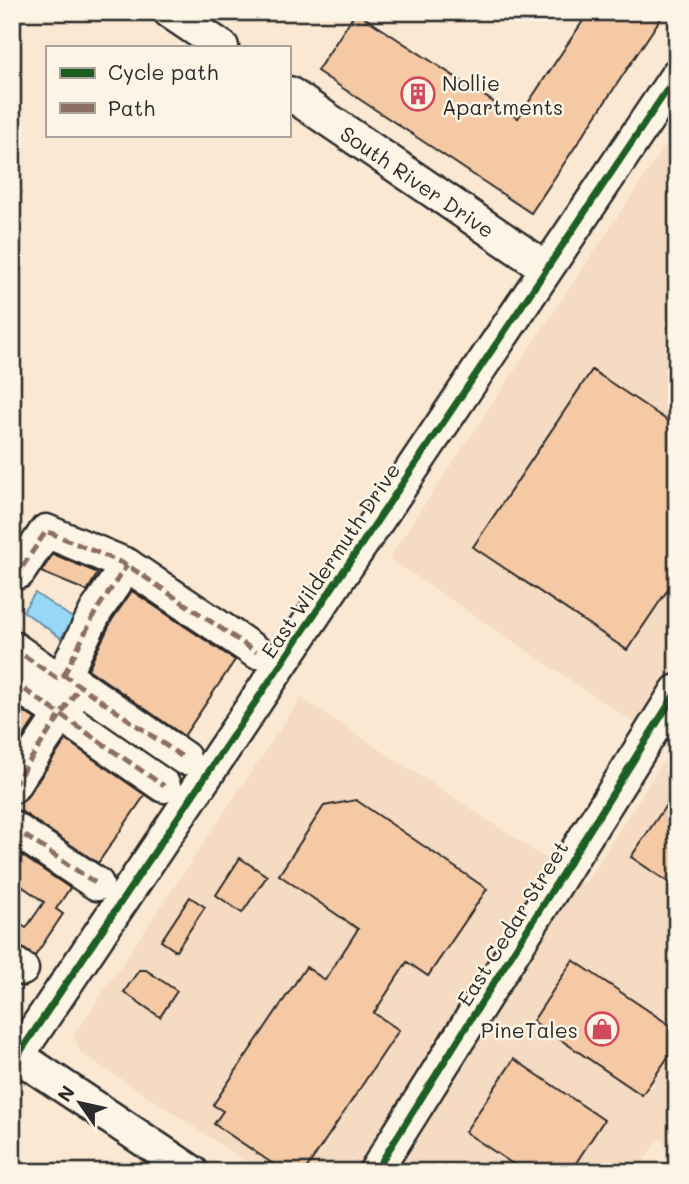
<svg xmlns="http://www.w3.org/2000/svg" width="689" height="1184" font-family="Mali,sans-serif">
<rect width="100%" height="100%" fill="#fae8d2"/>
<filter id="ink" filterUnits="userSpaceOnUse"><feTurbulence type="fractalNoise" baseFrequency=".0143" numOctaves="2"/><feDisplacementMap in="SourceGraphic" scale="14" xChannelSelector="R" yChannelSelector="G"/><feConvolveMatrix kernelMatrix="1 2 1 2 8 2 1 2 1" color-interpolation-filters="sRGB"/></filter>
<g filter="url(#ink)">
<polygon fill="#f5dbc1" points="677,128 677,1151 659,1138 636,1172 263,1172 80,1052 74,1036 301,698 585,884 672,748 389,558"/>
<polygon fill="#97d8f9" stroke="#6c93a7" stroke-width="2" points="35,593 74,619 61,638 23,611"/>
<g fill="#f6c9a5" stroke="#2b2b2b" stroke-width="2">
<polygon points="356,12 518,118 589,12 665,12 531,213 317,71"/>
<polygon points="592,370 677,427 677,576 627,650 473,547"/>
<polygon points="53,554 98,573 87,591 41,572"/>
<polygon points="132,591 235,660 184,736 88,669 112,620"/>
<polygon points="12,704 35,719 12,754"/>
<polygon points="66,740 145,795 98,863 22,812 12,809 12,805 27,797"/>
<polygon points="677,789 677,888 631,857"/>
<polygon points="356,800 487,889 428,976 407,962 374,1013 399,1030 304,1172 285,1172 214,1124 223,1111 213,1105 306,967 325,980 358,929 279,875 324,806"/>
<polygon points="12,849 70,888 56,909 63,914 35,956 12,944 12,919 26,928 44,902 12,879"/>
<polygon points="240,858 267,876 242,913 216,895"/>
<polygon points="190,897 205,907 176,951 161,941"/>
<polygon points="573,960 677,1030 677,1044 642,1095 533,1021"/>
<polygon points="139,970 146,970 177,991 160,1017 124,992"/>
<polygon points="514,1059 604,1120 570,1172 525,1172 465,1132"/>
</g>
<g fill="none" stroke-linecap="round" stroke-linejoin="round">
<defs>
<g id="minor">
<polyline points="170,12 222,47"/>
<path id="s1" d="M289 93 546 268"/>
<polyline points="12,567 19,572 46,531 127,565 256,652"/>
<polyline points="12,647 56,678 64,675 184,758"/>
<polyline points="64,675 96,611 127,565"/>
<polyline points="12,681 164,786"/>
<polyline points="12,787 72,698"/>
<polyline points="12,827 97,884"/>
<polyline points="12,962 22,969"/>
<polyline points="18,1056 192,1172"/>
<polyline points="12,1064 677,75"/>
<polyline points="375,1172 677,691"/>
</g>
</defs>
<use href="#minor" stroke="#2b2b2b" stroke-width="37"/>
<use href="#minor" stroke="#fcf5e5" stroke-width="32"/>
<g stroke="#8d6e63" stroke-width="5" stroke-dasharray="10 5" stroke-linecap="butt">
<polyline points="12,567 19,572 46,531 127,565 256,652"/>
<polyline points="12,647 56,678 64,675 184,758"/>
<polyline points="64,675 96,611 127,565"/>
<polyline points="12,681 164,786"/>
<polyline points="12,787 80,686"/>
<polyline points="12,827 97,884"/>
<polyline points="12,962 22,969"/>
</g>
<defs>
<g id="cycleway">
<polyline points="12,1064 677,75"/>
<polyline points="375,1172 677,691"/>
</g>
</defs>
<use href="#cycleway" stroke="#fcf5e5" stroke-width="11"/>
<use href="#cycleway" stroke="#1b5e20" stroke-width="7"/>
</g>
</g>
<defs>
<symbol id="building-ring" viewBox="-11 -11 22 22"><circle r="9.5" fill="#fcf5e5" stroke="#d1495b" stroke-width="1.5"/><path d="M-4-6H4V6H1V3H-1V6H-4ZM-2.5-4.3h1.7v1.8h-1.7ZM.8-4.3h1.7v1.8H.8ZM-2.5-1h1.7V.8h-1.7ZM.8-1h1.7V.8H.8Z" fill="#d1495b"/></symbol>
<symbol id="shop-ring" viewBox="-11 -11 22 22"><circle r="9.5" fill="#fcf5e5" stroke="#d1495b" stroke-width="1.5"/><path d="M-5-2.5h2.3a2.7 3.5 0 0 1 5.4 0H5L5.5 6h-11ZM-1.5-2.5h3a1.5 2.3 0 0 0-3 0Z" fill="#d1495b"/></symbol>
</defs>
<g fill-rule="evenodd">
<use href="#building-ring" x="399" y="75" width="38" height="38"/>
<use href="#shop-ring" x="583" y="1010" width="38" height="38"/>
</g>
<g text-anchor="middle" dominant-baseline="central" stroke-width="5" stroke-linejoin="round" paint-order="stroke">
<g font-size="21" fill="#2b2b2b" stroke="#fcf5e5" text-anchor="start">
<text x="442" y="82">Nollie<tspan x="442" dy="24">Apartments</tspan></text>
<text x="578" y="1029" text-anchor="end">PineTales</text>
</g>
<g font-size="21" fill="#2b2b2b" stroke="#fcf5e5">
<text stroke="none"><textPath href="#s1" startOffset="156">South River Drive</textPath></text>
<text transform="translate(330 560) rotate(-56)">East Wildermuth Drive</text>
<text transform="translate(512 923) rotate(-58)">East Cedar Street</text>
</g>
</g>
<rect width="689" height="1184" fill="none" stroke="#fcf5e5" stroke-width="42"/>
<rect x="21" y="21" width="647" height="1142" fill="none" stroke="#2b2b2b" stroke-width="2.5" filter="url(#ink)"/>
<rect x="46" y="46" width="245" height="91" fill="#fcf5e5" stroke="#a8a49b" stroke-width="2"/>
<rect x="60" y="68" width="35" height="10" fill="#1b5e20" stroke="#a8a49b" stroke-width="2"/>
<text x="108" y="80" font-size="21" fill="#2b2b2b">Cycle path</text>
<rect x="60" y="103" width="35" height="10" fill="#8d6e63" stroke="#a8a49b" stroke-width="2"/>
<text x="108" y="116" font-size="21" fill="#2b2b2b">Path</text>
<g transform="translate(80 1103) rotate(304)" stroke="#fcf5e5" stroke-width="5" paint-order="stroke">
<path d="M0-5L12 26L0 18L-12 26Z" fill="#2b2b2b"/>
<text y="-10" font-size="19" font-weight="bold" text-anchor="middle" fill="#2b2b2b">N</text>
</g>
</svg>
